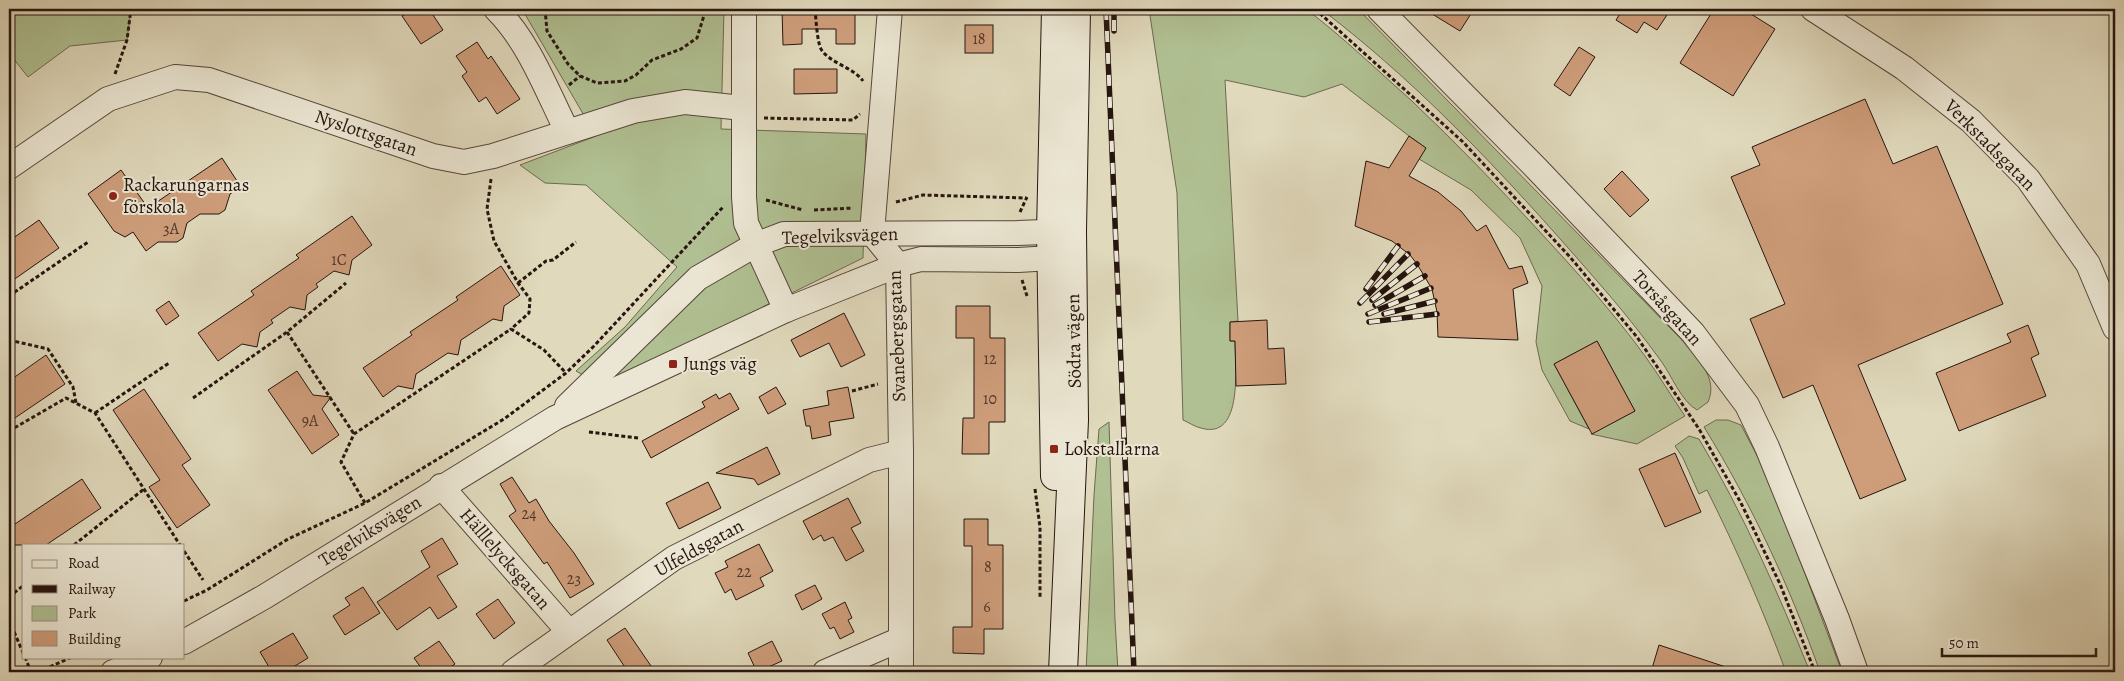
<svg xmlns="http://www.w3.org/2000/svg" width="2124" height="681" font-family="Alegreya,serif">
<rect width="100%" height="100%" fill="#e0d9bc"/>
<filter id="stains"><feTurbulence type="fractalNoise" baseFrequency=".004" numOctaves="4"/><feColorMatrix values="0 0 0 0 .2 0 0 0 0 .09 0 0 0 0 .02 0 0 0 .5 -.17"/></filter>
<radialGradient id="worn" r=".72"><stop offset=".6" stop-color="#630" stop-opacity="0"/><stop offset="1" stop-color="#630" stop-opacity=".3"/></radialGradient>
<g fill="#b0c092" stroke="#6c6a50">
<polygon points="9,9 131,9 127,40 70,46 28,77 9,53"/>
<polygon points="522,9 724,9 721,129 866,134 863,258 602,386 576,371 625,327 677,267 586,185 545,183 520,165 596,136"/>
<path d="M1149 9H1306C1343 37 1377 70 1412 101 1456 143 1498 186 1539 231 1576 271 1613 312 1645 356 1659 375 1671 396 1685 416L1637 444 1591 434 1635 411 1597 341 1554 364 1589 429 1570 421 1542 370 1536 342 1542 286 1520 238 1471 190 1419 159 1426 148 1409 136 1342 84 1304 97 1225 80 1238 321 1230 322V341H1235C1235 364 1244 441 1201 428 1195 427 1188 422 1183 420L1177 193Z"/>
<path d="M1321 9H1358L1681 339C1696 358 1719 377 1708 402L1697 410C1681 401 1672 376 1661 361 1645 339 1628 317 1610 296 1522 194 1429 91 1321 9Z"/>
<path d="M1716 420H1728L1741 425 1764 469 1783 515 1842 672H1820C1790 587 1752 505 1704 427Z"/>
<polygon points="1109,422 1115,620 1118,672 1086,672 1094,495 1099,429"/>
<path d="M1689 436 1699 439C1743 513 1778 592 1810 672H1786C1763 610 1737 550 1707 490L1699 494 1683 458 1675 446Z"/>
</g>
<g fill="#ce9d7a" stroke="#27150f">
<polygon points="414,9 429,9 443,30 421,44 402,16"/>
<polygon points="782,9 802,9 802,14 836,13 836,9 855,9 855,44 836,44 836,29 802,29 802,44 783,45"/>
<polygon points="1424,9 1474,9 1460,31"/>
<polygon points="1623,9 1671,9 1657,30 1644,22 1637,33 1616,20"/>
<polygon points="1714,9 1743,9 1775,29 1733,96 1680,63"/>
<rect x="965" y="25" width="28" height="28"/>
<polygon points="477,42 488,59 491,56 520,99 497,114 486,97 479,102 462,76 467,72 456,56"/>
<polygon points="1579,47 1595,57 1570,96 1554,85"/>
<polygon points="794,69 837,69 837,93 794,94"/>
<polygon points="1865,99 1893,164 1937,146 2003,304 1858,365 1906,480 1860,499 1813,385 1783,398 1750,319 1785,304 1731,177 1760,165 1752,147"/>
<polygon points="1409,136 1426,148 1409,176 1438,192 1461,211 1477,231 1486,225 1509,269 1522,266 1528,283 1513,289 1518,340 1438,337 1437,312 1432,289 1417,264 1410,255 1392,241 1355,226 1366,161 1389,168"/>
<polygon points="222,158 241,187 230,194 225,210 219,214 200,214 187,223 183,238 177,242 158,242 146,251 133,232 125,237 114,231 88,194 121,170 148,208"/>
<polygon points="1622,171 1649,200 1630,217 1604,189"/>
<polygon points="352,216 372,245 352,260 349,275 334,271 316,284 318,287 307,295 305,310 290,307 271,320 273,323 260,332 257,347 242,344 218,361 198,333 254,295 251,291 299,258 296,255"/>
<polygon points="39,220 59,248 9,283 9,241"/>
<polygon points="501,266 520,295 504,306 502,321 493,319 461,340 458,355 448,353 416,374 413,389 398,386 383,397 363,368 412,335 410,332 458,300 456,297"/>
<polygon points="169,301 179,316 166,325 156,310"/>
<polygon points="956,306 990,306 990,338 1005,338 1005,422 989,422 989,454 962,454 963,418 974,418 974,338 956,338"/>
<polygon points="844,313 865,355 841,367 829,343 800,357 791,340"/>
<polygon points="1267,320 1268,349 1284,348 1286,384 1236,386 1235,341 1230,341 1230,322"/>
<polygon points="2028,325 2039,354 2031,358 2046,396 1959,431 1936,373 2011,342 2007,334"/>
<polygon points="1597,341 1635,411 1592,434 1554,364"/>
<polygon points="46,355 65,384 9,422 9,381"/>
<polygon points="297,371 313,395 331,397 322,409 339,435 312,454 268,390"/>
<polygon points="776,387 786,404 768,414 759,397"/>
<polygon points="848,387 854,418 829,422 831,435 812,439 810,426 806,426 803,410 829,405 827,391"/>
<polygon points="144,389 191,459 182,465 210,505 177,528 149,487 160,480 113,410"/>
<polygon points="730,393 739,409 651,458 642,441 705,407 702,402 716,394 719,399"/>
<polygon points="767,447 780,474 758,485 754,479 716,473"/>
<polygon points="1675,453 1701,512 1665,527 1639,469"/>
<polygon points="512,477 529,503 536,499 549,521 574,553 594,584 570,598 547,562 544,564 509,516 516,511 500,484"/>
<polygon points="82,479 101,508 46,545 9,545 9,528"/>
<polygon points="708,482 721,508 679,529 666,503"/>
<polygon points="848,498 861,523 851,528 864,551 846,561 833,537 824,541 821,535 813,540 803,521"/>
<polygon points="964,519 988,519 988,545 1003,545 1003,629 984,629 984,654 953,653 953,627 972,627 972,546 964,546"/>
<polygon points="442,538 458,564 437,576 457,607 438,619 430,607 397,630 377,602 430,567 421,551"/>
<polygon points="759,544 773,571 760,578 764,586 736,600 731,589 725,593 715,573 728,567 725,561"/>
<polygon points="815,585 822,599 802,610 795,595"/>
<polygon points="363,587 380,613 345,635 333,616 350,605 345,598"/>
<polygon points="498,599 515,623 494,639 476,614"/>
<polygon points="845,602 852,618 848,620 854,632 840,639 834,627 830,629 822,614"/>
<polygon points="625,628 651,666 641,672 628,672 607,640"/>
<polygon points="293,633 308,658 285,672 272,672 260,652"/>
<polygon points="439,641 455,664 443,672 424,672 414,658"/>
<polygon points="772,641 782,661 757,672 748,653"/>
<polygon points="1659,645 1732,669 1732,672 1651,672"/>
</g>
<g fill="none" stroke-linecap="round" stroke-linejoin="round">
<defs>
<g id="street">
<path d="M496 9C529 42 546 89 567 131"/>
<polyline points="744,9 744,197 746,223 786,310"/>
<polyline points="890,9 872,233 898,265 901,452 901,672"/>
<polyline points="1379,9 1537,169 1693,333 1747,405 1767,447 1837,619 1856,672"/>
<polyline points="1813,9 1904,68 1971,121 2028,179 2088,264 2115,328"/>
<polyline points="9,167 108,99 175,77 209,80 433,156 464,162 493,156 633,111 685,102 743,108"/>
<polyline points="567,406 698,278 755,245 784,234 1018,233 1070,231"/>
<polyline points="441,486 569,632"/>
<polyline points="184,642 264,597 555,418 786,310 898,265 921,259 1018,260 1069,257"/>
<polyline points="113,672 150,657"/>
<polyline points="513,672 674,558 869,460 901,452"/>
<polyline points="825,672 901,639"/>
</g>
<g id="secondary">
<polyline points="1055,476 1051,232 1056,9"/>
<polyline points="1063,672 1074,420 1072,231 1076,9"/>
</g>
</defs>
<use href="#street" stroke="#55463a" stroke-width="26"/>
<use href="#secondary" stroke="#27150f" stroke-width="30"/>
<g stroke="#27150f" stroke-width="3" stroke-dasharray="4 2.5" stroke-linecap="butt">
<polyline points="545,9 547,31 568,64 580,76 597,83 625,81 636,75 652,60 681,49 697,38 706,9"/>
<path d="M815 9C816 19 817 41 821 49 829 63 853 67 863 81"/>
<polyline points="1315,9 1463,142 1570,257 1637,337 1699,429 1741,503 1780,584 1815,672"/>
<polyline points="115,74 127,40 131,9"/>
<polyline points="569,85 580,76"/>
<polyline points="764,118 853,120 860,114"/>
<polyline points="491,179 487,209 494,241 518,283 530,299 529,313 511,329 544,350 566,373"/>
<polyline points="766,200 803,210"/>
<polyline points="896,202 923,195 1026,198"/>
<polyline points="814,210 853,208"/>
<polyline points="1020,212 1027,197"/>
<polyline points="1022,280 1027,296"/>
<polyline points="518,283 546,261 553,260 576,242"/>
<polyline points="9,296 88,242"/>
<polyline points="287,332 354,434"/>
<polyline points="9,340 48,349 73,387 76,403"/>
<polyline points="852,391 878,384"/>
<polyline points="193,398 287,332 346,283"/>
<polyline points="95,413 169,363"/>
<polyline points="9,431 66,398 95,413 180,545"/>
<polyline points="589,432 638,438"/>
<polyline points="1035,489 1040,527 1040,597"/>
<polyline points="365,503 341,462 354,434 511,329"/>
<polyline points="74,545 144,489"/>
<polyline points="184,551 203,580"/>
<polyline points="9,597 24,585"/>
<polyline points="184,601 207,590 288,539 365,503 504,419 566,373 594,346 724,206"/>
<polyline points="9,620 24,655"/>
<polyline points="25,657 31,672"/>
<polyline points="38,672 72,657"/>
</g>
<use href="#street" stroke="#ebe6d3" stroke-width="24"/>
<use href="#secondary" stroke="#ebe6d3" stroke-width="28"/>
<defs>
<g id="rail">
<polyline points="1106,9 1134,672"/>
<polyline points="1114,31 1114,9"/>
<polyline points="1366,289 1398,246"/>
<polyline points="1372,300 1417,264"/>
<polyline points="1360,303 1408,254"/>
<polyline points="1375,305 1425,276"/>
<polyline points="1368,314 1431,288"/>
<polyline points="1384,314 1435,301"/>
<polyline points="1369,322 1437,314"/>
</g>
</defs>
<use href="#rail" stroke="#27150f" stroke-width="5.5"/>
<use href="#rail" stroke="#ebe6d3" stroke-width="4" stroke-dasharray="11" stroke-linecap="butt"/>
</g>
<g fill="#8f2418" stroke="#ebe6d3" stroke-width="2">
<circle cx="113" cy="196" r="5"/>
<rect x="668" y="359" width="10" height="10" rx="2.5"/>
<rect x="1049" y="444" width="10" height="10" rx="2.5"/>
</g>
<g text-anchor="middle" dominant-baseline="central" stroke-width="4" stroke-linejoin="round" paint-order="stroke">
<g font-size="16" fill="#51372a">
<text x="979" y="39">18</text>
<text x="171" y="229">3A</text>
<text x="339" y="260">1C</text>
<text x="990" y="359">12</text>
<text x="990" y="399">10</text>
<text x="310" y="421">9A</text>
<text x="529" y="514">24</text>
<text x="988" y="567">8</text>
<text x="744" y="572">22</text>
<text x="574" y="579">23</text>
<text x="987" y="607">6</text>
</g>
<g font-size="19" fill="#27150f" stroke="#ebe6d3">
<text transform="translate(366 133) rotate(19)">Nyslottsgatan</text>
<text transform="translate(1990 145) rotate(45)">Verkstadsgatan</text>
<text transform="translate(840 236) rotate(-2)">Tegelviksvägen</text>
<text transform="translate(1667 308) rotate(48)">Torsåsgatan</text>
<text transform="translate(897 336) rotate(-92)">Svanebergsgatan</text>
<text transform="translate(1074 341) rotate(-91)">Södra vägen</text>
<text transform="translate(370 531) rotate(-32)">Tegelviksvägen</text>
<text transform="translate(699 548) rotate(-29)">Ulfeldsgatan</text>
<text transform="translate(505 559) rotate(49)">Hälllelycksgatan</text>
</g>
<g font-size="19" fill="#27150f" stroke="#ebe6d3" text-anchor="start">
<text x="123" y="185">Rackarungarnas<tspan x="123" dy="22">förskola</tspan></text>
<text x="683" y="364">Jungs väg</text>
<text x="1064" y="449">Lokstallarna</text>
</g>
</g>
<rect width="2124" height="681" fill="none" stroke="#e0d9bc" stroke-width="30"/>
<rect x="10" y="10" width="2104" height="661" fill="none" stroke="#27150f" stroke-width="2.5"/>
<rect x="15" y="15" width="2094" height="651" fill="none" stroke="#27150f"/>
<rect x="22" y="544" width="162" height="115" fill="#ebe6d3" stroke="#9d9285"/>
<rect x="32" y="560" width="25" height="8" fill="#ebe6d3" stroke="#9d9285"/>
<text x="68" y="568" font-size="15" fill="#27150f">Road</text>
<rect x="32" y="585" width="25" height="8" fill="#27150f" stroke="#9d9285"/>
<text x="68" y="594" font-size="15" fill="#27150f">Railway</text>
<rect x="32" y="606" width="25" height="15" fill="#b0c092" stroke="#9d9285"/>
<text x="68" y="618" font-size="15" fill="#27150f">Park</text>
<rect x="32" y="631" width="25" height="15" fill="#ce9d7a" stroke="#9d9285"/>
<text x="68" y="644" font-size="15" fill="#27150f">Building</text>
<path d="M1942 648v8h154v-8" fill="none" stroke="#27150f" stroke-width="2.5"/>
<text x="1949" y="648" font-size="15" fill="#27150f" stroke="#ebe6d3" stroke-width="4" paint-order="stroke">50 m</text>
<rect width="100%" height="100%" filter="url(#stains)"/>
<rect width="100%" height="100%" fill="url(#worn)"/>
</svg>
